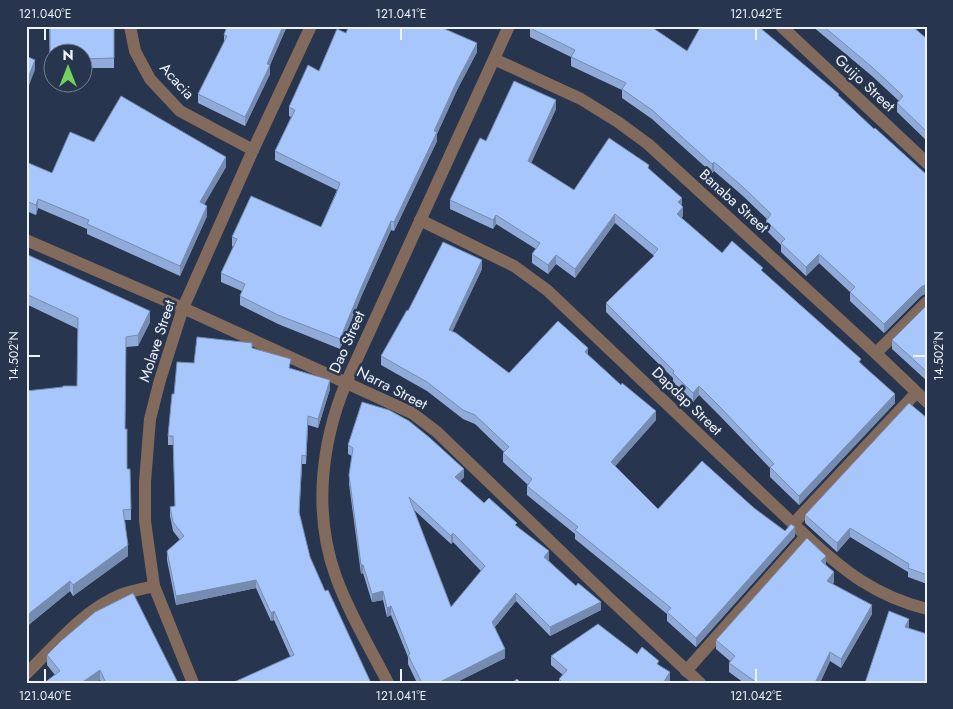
<svg xmlns="http://www.w3.org/2000/svg" width="953" height="709" font-family="Jost,sans-serif">
<rect width="100%" height="100%" fill="#27354e"/>
<g fill="none" stroke-linecap="round" stroke-linejoin="round">
<g stroke="#826a5d" stroke-width="12">
<polyline points="876,353 927,302"/>
<polyline points="793,524 916,393"/>
<polyline points="686,671 806,536"/>
</g>
<g stroke="#826a5d" stroke-width="12">
<polyline points="130,26 135,51 150,79 180,111 253,150"/>
<polyline points="781,26 927,163"/>
<polyline points="494,59 581,99 618,122 648,144 865,343 927,402"/>
<path d="M420 220 514 266 547 290 806 536C844 571 875 596 927 609"/>
<polyline points="26,240 183,308 412,413 437,432 609,598 700,683"/>
<path d="M26 674C55 646 82 611 120 595 131 591 143 589 154 586"/>
<polyline points="193,683 154,586 145,521 145,482 150,419 160,380 183,308 253,150 311,26"/>
<path d="M388 683C370 648 349 613 336 577 313 514 321 443 346 383L509 26"/>
</g>
</g>
<g fill="#90abd9" fill-rule="evenodd">
<polygon points="49,26 114,26 114,68 82,68 82,52 52,52 52,68 50,68"/>
<polygon points="227,26 287,26 270,65 270,74 245,126 198,103 198,94 224,43 224,35"/>
<polygon points="762,26 762,29 839,96 874,129 927,175 927,294 925,294 921,296 884,333 850,301 850,292 819,263 806,276 781,252 781,245 766,230 766,221 767,219 743,196 714,171 712,173 652,119 622,98 622,90 571,66 571,57 530,37 530,28 687,51"/>
<polygon points="812,26 912,26 927,39 927,141 897,112 897,103 899,101 872,76"/>
<polygon points="346,33 477,52 457,90 437,134 437,141 394,231 391,230 361,297 340,349 278,324 240,305 240,296 242,291 221,282 221,273 233,247 232,246 232,237 321,227 337,190 275,160 275,151 291,117 289,116 289,107 319,71"/>
<polygon points="556,109 531,163 574,190 649,169 682,206 683,216 681,218 722,253 763,272 861,363 895,403 799,505 770,477 770,468 719,415 699,395 693,402 673,382 673,378 606,312 606,303 653,257 653,255 615,223 575,278 556,264 548,274 532,263 532,254 536,249 496,224 493,229 450,209 450,200 486,141"/>
<polygon points="94,142 226,167 204,204 207,216 180,276 87,234 87,229 38,208 36,215 26,211 26,162 52,173"/>
<polygon points="26,254 150,322 138,346 126,347 125,429 127,469 131,509 131,520 125,520 128,556 73,596 70,591 26,627 77,386 78,329 26,304"/>
<polygon points="482,269 452,331 509,373 588,356 656,420 615,466 658,509 754,508 785,531 795,536 696,647 667,621 667,614 575,539 575,534 527,495 527,486 528,485 503,462 503,453 504,452 475,424 463,419 427,391 381,365 381,356 408,311"/>
<polygon points="927,305 927,381 892,349 892,340"/>
<polygon points="252,348 330,389 318,428 308,425 306,464 302,464 299,514 310,557 325,591 371,683 290,656 274,620 271,621 256,588 176,605 167,560 167,551 180,540 173,531 170,516 170,507 175,506 173,445 168,445 168,436 194,363"/>
<polygon points="927,418 927,584 908,577 908,572 850,537 837,552 805,523 805,515"/>
<path d="M348 445 464 477 460 481 484 503 517 526 548 560 601 610 550 636 516 601 495 627 505 658 455 683H417L408 664V657L391 615 387 617 383 600 372 602 363 573 361 574 349 484V475L352 456 348 454ZM414 510 451 544 453 542 481 571 451 607Z"/>
<polygon points="826,565 834,582 833,584 872,614 841,668 830,661 820,683 744,683 729,672 729,663 730,661 716,649 716,640"/>
<polygon points="637,654 659,665 670,682 669,683 559,683 559,679 563,675 551,665 551,656"/>
<polygon points="47,655 178,683 101,683 100,680 95,683 44,683 55,675 47,665"/>
</g>
<g fill="#758bb0">
<polygon points="283,26 287,26 267,72 267,64"/>
<polygon points="477,43 477,52 457,90 437,134 437,141 394,231 394,222 457,81"/>
<polygon points="35,60 35,70 26,93 26,83"/>
<polygon points="270,65 270,74 245,126 245,117"/>
<polygon points="556,100 556,109 528,170 528,161"/>
<polygon points="226,157 226,167 200,212 200,202"/>
<polygon points="714,162 714,171 712,173 712,164"/>
<polygon points="682,198 682,207 678,202"/>
<polygon points="38,199 38,208 36,215 36,205"/>
<polygon points="207,206 207,216 180,276 180,266"/>
<polygon points="683,207 683,216 677,223 677,214"/>
<polygon points="615,214 615,223 575,278 575,269"/>
<polygon points="496,215 496,224 493,229 493,220"/>
<polygon points="391,221 391,230 361,297 340,349 340,339 361,288"/>
<polygon points="819,254 819,263 806,276 806,267"/>
<polygon points="556,255 556,264 548,274 548,265"/>
<polygon points="482,260 482,269 449,339 449,330"/>
<polygon points="925,285 925,294 921,296 884,333 884,324 921,287"/>
<polygon points="150,311 150,322 138,346 138,335"/>
<polygon points="588,348 588,357 585,352"/>
<polygon points="330,380 330,389 318,428 318,419"/>
<polygon points="699,386 699,395 693,402 693,393"/>
<polygon points="895,394 895,403 799,505 799,496"/>
<polygon points="656,411 656,420 611,471 611,462"/>
<polygon points="302,455 302,464 299,521 299,512"/>
<polygon points="464,469 464,477 455,486 455,477"/>
<polygon points="795,527 795,536 696,647 696,638"/>
<polygon points="850,528 850,537 837,552 837,543"/>
<polygon points="453,533 453,542 451,544 451,536"/>
<polygon points="128,545 128,556 73,596 73,585"/>
<polygon points="549,551 549,560 544,565 544,557"/>
<polygon points="826,556 826,565 821,571 821,561"/>
<polygon points="361,565 363,565 363,573 361,574"/>
<polygon points="834,572 834,582 827,590 827,581"/>
<polygon points="256,580 256,588 176,605 176,596"/>
<polygon points="70,581 70,591 26,627 26,616"/>
<polygon points="383,591 383,600 372,602 372,594"/>
<polygon points="516,593 516,601 492,630 492,622"/>
<polygon points="601,602 601,610 550,636 550,627"/>
<polygon points="872,605 872,614 841,668 841,659"/>
<polygon points="391,606 391,615 387,617 387,608"/>
<polygon points="274,611 274,620 271,621 271,613"/>
<polygon points="909,619 909,628 905,636 905,627"/>
<polygon points="505,649 505,658 455,683 438,683"/>
<polygon points="830,652 830,661 820,683 815,683"/>
<polygon points="100,670 100,680 95,683 81,683"/>
<polygon points="670,672 670,682 669,683 663,683"/>
</g>
<g fill="#a7c7fc" stroke="#758bb0" fill-rule="evenodd">
<polygon points="50,26 114,26 114,58 82,59 82,52 52,52 52,59 50,59"/>
<polygon points="227,26 283,26 267,64 270,65 245,117 198,94 227,36 224,35"/>
<polygon points="349,26 438,26 477,43 457,81 434,131 437,132 394,222 391,221 361,288 340,339 278,315 240,296 245,284 221,273 237,239 232,237 251,196 321,227 336,194 340,183 275,151 295,110 289,107 308,65 319,71 337,29 346,33"/>
<polygon points="531,26 650,26 687,51 701,26 760,26 759,27 839,94 838,95 874,129 875,128 927,175 927,285 925,285 921,287 884,324 850,292 855,287 819,254 806,267 781,243 785,239 766,221 771,214 743,187 714,162 712,164 652,110 622,89 626,83 571,57 575,50 530,28"/>
<polygon points="823,26 912,26 927,39 927,132 897,103 903,96 872,67"/>
<polygon points="26,56 35,60 26,83"/>
<polygon points="514,81 556,100 528,161 574,190 609,138 649,165 648,168 682,198 678,202 683,207 677,214 722,253 732,241 763,268 761,270 861,359 859,362 895,394 799,496 770,467 774,464 719,406 699,386 693,393 673,373 674,371 606,303 654,256 653,255 658,249 615,214 575,269 556,255 548,265 532,254 540,243 496,215 493,220 450,200 480,138 486,141"/>
<polygon points="121,96 226,157 200,202 207,206 180,266 87,224 89,220 38,199 36,205 26,201 26,162 52,173 70,132 94,142"/>
<polygon points="443,242 482,260 449,330 456,333 509,373 558,321 588,348 585,352 621,385 622,383 656,411 611,462 658,509 702,461 754,508 785,531 791,524 795,527 696,638 667,612 671,608 575,530 578,527 527,486 532,479 503,453 509,447 475,415 463,410 427,382 381,356 407,310 408,311"/>
<polygon points="26,254 150,311 138,335 126,337 125,429 127,429 127,469 130,469 131,509 123,510 128,545 73,585 70,581 26,616 26,391 63,387 63,386 77,386 78,318 26,294"/>
<polygon points="927,305 927,372 892,340"/>
<polygon points="197,337 252,343 252,348 291,359 289,368 330,380 318,419 308,416 306,456 302,455 299,512 310,557 325,591 328,590 371,683 232,683 294,655 274,611 271,613 256,580 176,596 167,551 184,536 173,522 170,507 175,506 173,436 168,436 172,394 174,394 177,362 194,363"/>
<path d="M362 402 389 410 409 421 430 438 464 469 455 477 484 503 489 498 517 523 515 525 549 551 544 557 576 586 578 583 601 602 550 627 516 593 492 622 505 649 438 683H422L408 655 410 654 391 606 387 608 383 591 372 594 363 565H361L349 475 353 448 348 445ZM409 497 451 536 453 533 485 566 451 607Z"/>
<polygon points="909,403 927,418 927,575 908,568 909,564 850,528 837,543 805,515"/>
<polygon points="807,538 826,556 821,561 834,572 827,581 872,605 841,659 830,652 815,683 757,683 729,663 735,656 716,640"/>
<polygon points="133,593 178,683 106,683 100,670 81,683 44,683 60,671 47,655 61,641 95,612"/>
<polygon points="889,611 909,619 905,627 927,634 927,683 865,683"/>
<polygon points="598,624 637,654 642,647 659,661 657,664 670,672 663,683 563,683 559,679 567,670 551,656"/>
<polygon points="517,679 521,683 512,683"/>
</g>
<path fill="none" stroke="#edf3fc" stroke-width="2" d="M45 28V40M401 28V40M756 28V40M28 356H40M913 356H926M45 669V682M401 669V682M756 669V682"/>
<g text-anchor="middle" dominant-baseline="central" stroke-width="5" stroke-linejoin="round" paint-order="stroke">
<g font-size="15" fill="#edf3fc" stroke="#27354e">
<text transform="translate(177 81) rotate(48)">Acacia</text>
<text transform="translate(865 83) rotate(43)">Guijo Street</text>
<text transform="translate(734 201) rotate(42)">Banaba Street</text>
<text transform="translate(157 341) rotate(-72)">Molave Street</text>
<text transform="translate(347 342) rotate(-66)">Dao Street</text>
<text transform="translate(392 388) rotate(27)">Narra Street</text>
<text transform="translate(687 401) rotate(44)">Dapdap Street</text>
</g>
</g>
<rect width="953" height="709" fill="none" stroke="#27354e" stroke-width="55"/>
<g transform="translate(68 68)"><circle r="24" fill="#27354e" stroke="#768194"/>
<path d="M0-4L9 19L0 12L-9 19Z" fill="#72d25d"/>
<text y="-8" font-size="14" font-weight="bold" text-anchor="middle" fill="#edf3fc">N</text>
</g>
<rect x="28" y="28" width="898" height="654" fill="none" stroke="#edf3fc" stroke-width="2"/>
<g font-size="12" text-anchor="middle" fill="#edf3fc">
<text x="45" y="18">121.040°E</text>
<text x="401" y="18">121.041°E</text>
<text x="756" y="18">121.042°E</text>
<text transform="translate(14 356) rotate(-90)" y="4">14.502°N</text>
<text transform="translate(939 356) rotate(-90)" y="4">14.502°N</text>
<text x="45" y="700">121.040°E</text>
<text x="401" y="700">121.041°E</text>
<text x="756" y="700">121.042°E</text>
</g>
</svg>
